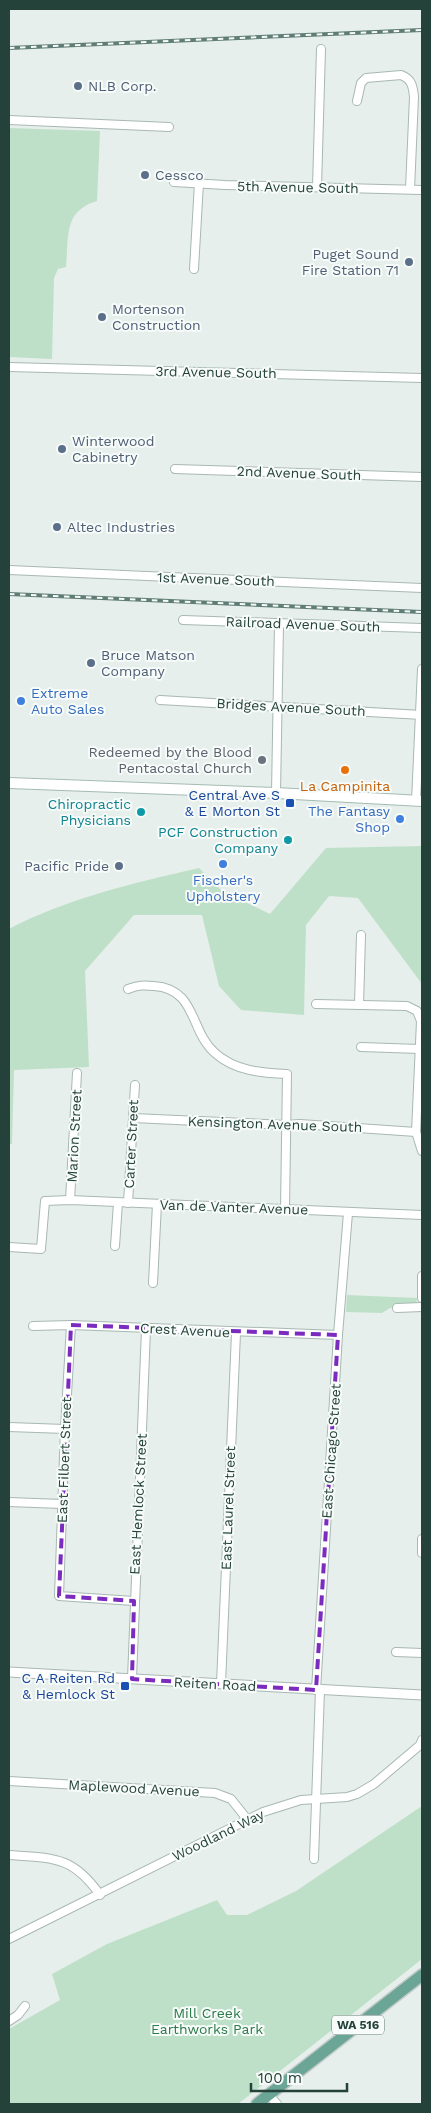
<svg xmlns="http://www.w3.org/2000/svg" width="431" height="2113" font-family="'Work Sans',sans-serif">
<rect width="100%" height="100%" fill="#e6efeb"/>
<g fill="#bfe0c8">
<path d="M9 128 100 131 97 201C63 211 69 237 66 267L58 269 54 278 52 359 9 357Z"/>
<path d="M422 846V984L358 898 329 896 306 925 304 1015 241 1010 219 986 202 915H134L85 971 89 1067 14 1070 12 1144H9V929C68 898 134 883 199 868L221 890 270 914 326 848Z"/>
<polygon points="347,1295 417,1298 416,1307 396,1307 390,1308 382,1313 346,1312"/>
<polygon points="422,1806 422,1959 238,2104 9,2104 9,2029 60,2000 52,1974 107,1944 217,1900 227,1915 247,1915 296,1891"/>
</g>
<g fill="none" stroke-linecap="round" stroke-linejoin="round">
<defs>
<g id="minor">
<path d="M357 101 361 83 366 78 401 75C412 79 413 87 414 97L410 189"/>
<polyline points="9,120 169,127"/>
<polyline points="174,182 225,185 422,190"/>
<polyline points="317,187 321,49"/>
<polyline points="194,269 199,183"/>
<polyline points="9,367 422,378"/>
<polyline points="175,469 422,477"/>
<polyline points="9,570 422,588"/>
<polyline points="183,620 422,628"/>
<polyline points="160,700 422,715"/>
<polyline points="276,793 279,624"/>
<polyline points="416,801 422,669"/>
<path d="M128 989C138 985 144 985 154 986 197 989 189 1030 215 1053 235 1071 262 1073 287 1074L285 1209"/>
<polyline points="316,1004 407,1006 417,1011 421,1021 416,1132 422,1151"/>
<polyline points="359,1005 361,935"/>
<polyline points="361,1047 420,1049"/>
<polyline points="133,1118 286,1125 300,1124 416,1132"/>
<polyline points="70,1200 77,1073"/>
<polyline points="128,1203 135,1085"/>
<polyline points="115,1246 118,1203"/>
<polyline points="9,1247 41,1249 45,1201 70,1200 422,1215"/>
<polyline points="422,1276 422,1298"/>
<polyline points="153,1283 157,1204"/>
<polyline points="397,1308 422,1307"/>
<polyline points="71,1325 65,1429 59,1596 134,1601"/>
<polyline points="33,1326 71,1325 338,1335"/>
<polyline points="9,1427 65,1429"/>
<polyline points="9,1502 62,1504"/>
<polyline points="422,1539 422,1553"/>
<polyline points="396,1652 422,1653"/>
<polyline points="132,1679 146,1329"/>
<polyline points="221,1684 236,1333"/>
<polyline points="316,1690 338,1335 348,1213"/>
<polyline points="9,1781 215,1793 231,1799 247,1819"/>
<path d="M9 1855C53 1858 73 1856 100 1895"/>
<polyline points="314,1859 320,1690"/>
<polyline points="9,1939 263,1812 301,1800 347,1797 357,1794 374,1784 420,1745 422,1740"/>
<polyline points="9,2021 18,2015 25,2006"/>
<polyline points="269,2095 277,2104"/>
</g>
<polyline id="tertiary" points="9,1672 422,1695"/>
<polyline id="secondary" points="9,783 276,793 422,801"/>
<polyline id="primary" points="257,2104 422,1975"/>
</defs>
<use href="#minor" stroke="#a8b8b2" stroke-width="10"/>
<use href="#tertiary" stroke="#a8b8b2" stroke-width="11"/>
<use href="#secondary" stroke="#a4bbb3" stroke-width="12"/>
<use href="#primary" stroke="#c2cac8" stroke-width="14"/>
<use href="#minor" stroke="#fff" stroke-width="8"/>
<use href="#tertiary" stroke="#fff" stroke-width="9"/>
<use href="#secondary" stroke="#fff" stroke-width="10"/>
<use href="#primary" stroke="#6aa596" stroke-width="11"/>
<defs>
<g id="rail">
<polyline points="9,48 422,30"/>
<polyline points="9,594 422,612"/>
</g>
</defs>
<use href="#rail" stroke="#5f7d75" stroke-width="4"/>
<use href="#rail" stroke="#f7fbf9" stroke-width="2" stroke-dasharray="5.5" stroke-linecap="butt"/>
</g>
<path fill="none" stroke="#7b2cbf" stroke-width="4" stroke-dasharray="10 6" stroke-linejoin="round" d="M71 1325 338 1335 316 1690 132 1679 134 1601 59 1596Z"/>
<g fill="#5c6f8a" stroke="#f7fbf9" stroke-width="2">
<circle cx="78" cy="86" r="5"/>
<circle cx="145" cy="175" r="5"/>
<circle cx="409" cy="262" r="5"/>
<circle cx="102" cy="317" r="5"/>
<circle cx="62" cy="449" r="5"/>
<circle cx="57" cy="527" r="5"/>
<circle cx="91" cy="663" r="5"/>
<circle cx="119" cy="866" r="5"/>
</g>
<g fill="#3f7fe0" stroke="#f7fbf9" stroke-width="2">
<circle cx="21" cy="701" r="5"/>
<circle cx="400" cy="819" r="5"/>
<circle cx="223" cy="864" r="5"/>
</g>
<circle fill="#6b7280" stroke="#f7fbf9" stroke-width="2" cx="262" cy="760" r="5"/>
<circle fill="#e8710a" stroke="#f7fbf9" stroke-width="2" cx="345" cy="770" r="5"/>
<g fill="#1a4fb4" stroke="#f7fbf9" stroke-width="2">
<rect x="285" y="798" width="10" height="10" rx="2.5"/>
<rect x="120" y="1681" width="10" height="10" rx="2.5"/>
</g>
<g fill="#0f9aa8" stroke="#f7fbf9" stroke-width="2">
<circle cx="141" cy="812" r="5"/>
<circle cx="288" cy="840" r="5"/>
</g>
<g text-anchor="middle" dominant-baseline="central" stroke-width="4" stroke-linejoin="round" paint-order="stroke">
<rect fill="#f7fbf9" stroke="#637a73" stroke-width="1" x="332" y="2015.5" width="52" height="19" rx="4"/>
<g font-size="12" font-weight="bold" fill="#24423a">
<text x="358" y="2025">WA 516</text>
</g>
<g font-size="14" fill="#4e5e75" stroke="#f7fbf9" text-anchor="start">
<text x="88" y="86">NLB Corp.</text>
<text x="155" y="175">Cessco</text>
<text x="399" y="254" text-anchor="end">Puget Sound<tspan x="399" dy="16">Fire Station 71</tspan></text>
<text x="112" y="309">Mortenson<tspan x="112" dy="16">Construction</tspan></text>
<text x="72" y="441">Winterwood<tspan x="72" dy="16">Cabinetry</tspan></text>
<text x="67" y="527">Altec Industries</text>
<text x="101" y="655">Bruce Matson<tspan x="101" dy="16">Company</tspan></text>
<text x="109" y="866" text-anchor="end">Pacific Pride</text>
</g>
<g font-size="14" fill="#24423a" stroke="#f7fbf9">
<text transform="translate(298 187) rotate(1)">5th Avenue South</text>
<text transform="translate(216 372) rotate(1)">3rd Avenue South</text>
<text transform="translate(299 473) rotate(2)">2nd Avenue South</text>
<text transform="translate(216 579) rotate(2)">1st Avenue South</text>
<text transform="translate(303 624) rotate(2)">Railroad Avenue South</text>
<text transform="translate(291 707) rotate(3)">Bridges Avenue South</text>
<text transform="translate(275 1124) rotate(2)">Kensington Avenue South</text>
<text transform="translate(74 1136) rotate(-87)">Marion Street</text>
<text transform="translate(131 1144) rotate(-87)">Carter Street</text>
<text transform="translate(234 1207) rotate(2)">Van de Vanter Avenue</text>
<text transform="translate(185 1330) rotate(3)">Crest Avenue</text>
<text transform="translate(331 1451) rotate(-86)">East Chicago Street</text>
<text transform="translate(64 1460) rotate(-88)">East Filbert Street</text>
<text transform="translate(138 1504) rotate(-87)">East Hemlock Street</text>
<text transform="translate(228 1508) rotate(-88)">East Laurel Street</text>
<text transform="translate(215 1684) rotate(3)">Reiten Road</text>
<text transform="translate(134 1788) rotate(3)">Maplewood Avenue</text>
<text transform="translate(218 1835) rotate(-26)">Woodland Way</text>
</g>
<g font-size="14" fill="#366cbe" stroke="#f7fbf9" text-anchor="start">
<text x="31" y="693">Extreme<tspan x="31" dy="16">Auto Sales</tspan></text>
<text x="390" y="811" text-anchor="end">The Fantasy<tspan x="390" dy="16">Shop</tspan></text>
<text x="223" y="880" text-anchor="middle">Fischer's<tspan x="223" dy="16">Upholstery</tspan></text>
</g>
<g font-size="14" fill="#5b616d" stroke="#f7fbf9" text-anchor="end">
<text x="252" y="752">Redeemed by the Blood<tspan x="252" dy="16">Pentacostal Church</tspan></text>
</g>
<g font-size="14" fill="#c56008" stroke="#f7fbf9">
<text x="345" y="786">La Campinita</text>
</g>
<g font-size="14" fill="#164399" stroke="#f7fbf9" text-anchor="end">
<text x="280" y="795">Central Ave S<tspan x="280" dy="16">&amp; E Morton St</tspan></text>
<text x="115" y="1678">C A Reiten Rd<tspan x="115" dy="16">&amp; Hemlock St</tspan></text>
</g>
<g font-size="14" fill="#0d838f" stroke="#f7fbf9" text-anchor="end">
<text x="131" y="804">Chiropractic<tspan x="131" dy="16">Physicians</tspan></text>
<text x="278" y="832">PCF Construction<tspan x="278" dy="16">Company</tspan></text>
</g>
<g font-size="14" fill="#2d7a4b" stroke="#f7fbf9">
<text x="207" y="2013">Mill Creek<tspan x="207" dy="16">Earthworks Park</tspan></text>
</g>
</g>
<rect width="431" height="2113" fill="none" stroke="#24423a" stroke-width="20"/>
<path d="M251 2083v8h96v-8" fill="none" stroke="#24423a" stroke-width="2.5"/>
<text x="258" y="2083" font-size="15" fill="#24423a" stroke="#f7fbf9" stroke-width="4" paint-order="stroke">100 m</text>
</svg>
